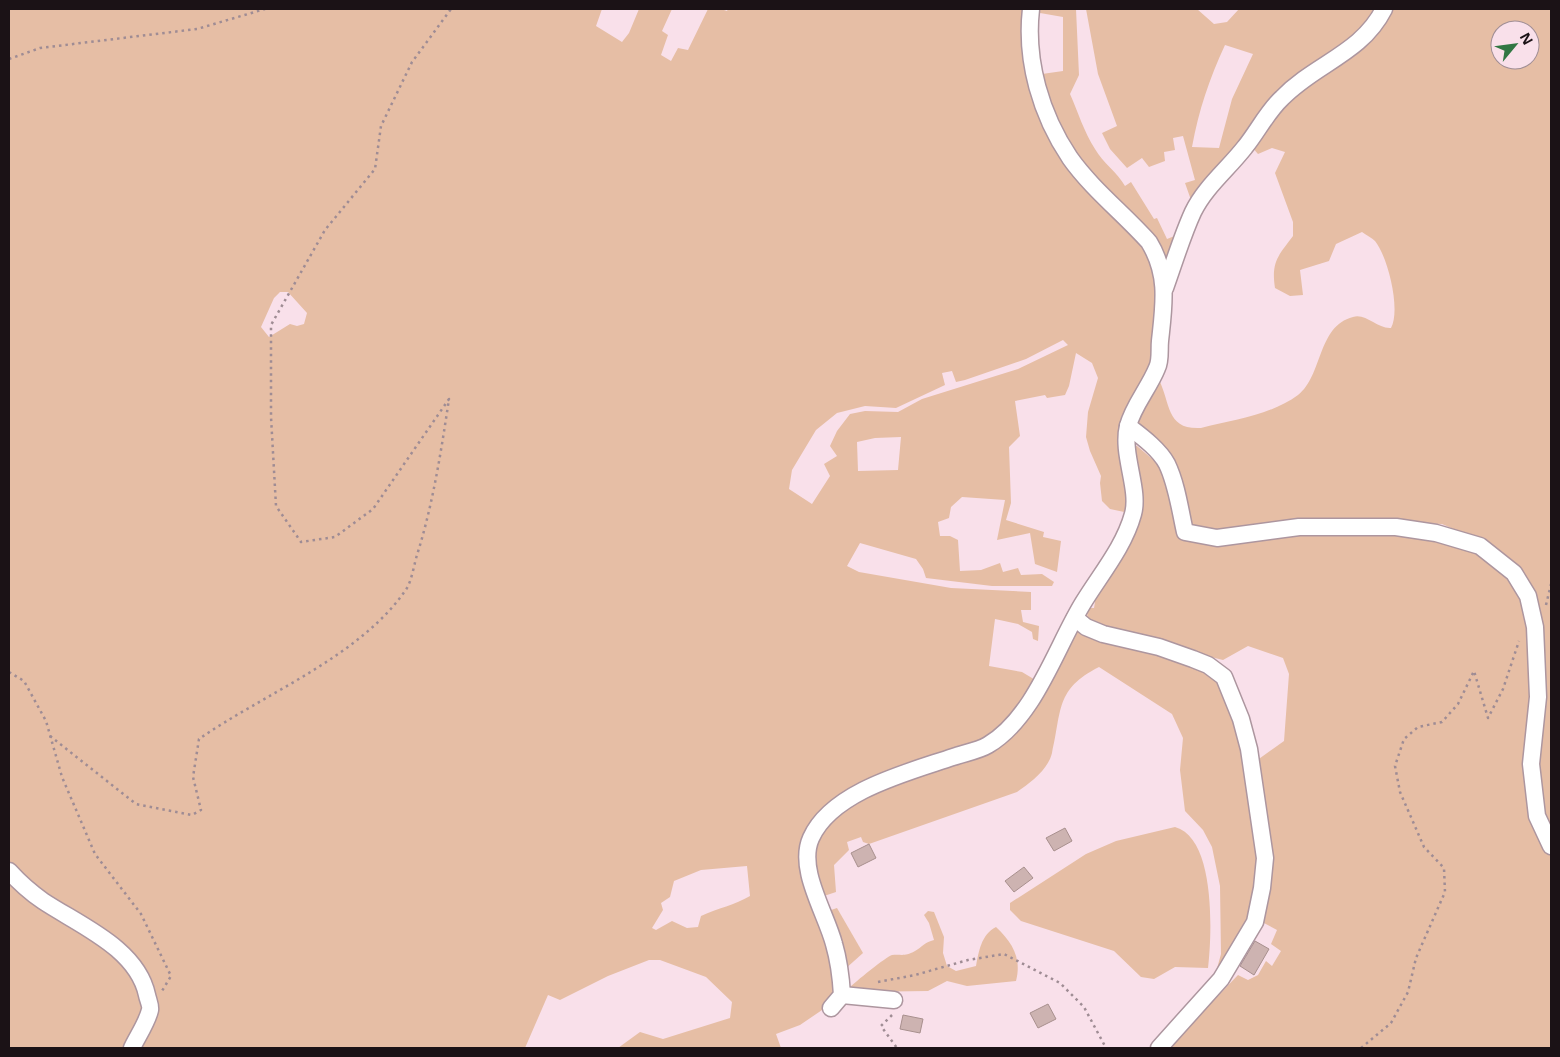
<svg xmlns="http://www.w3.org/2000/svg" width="1560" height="1057" font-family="'Noto Sans',sans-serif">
<rect width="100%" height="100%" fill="#f9e0ea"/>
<g fill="#e6bea5" fill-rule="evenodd">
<path d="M9 9H602L596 26 622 42 629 33 639 9H672L662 31 668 35 661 55 671 61 678 48 688 50 708 9H721L727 11 728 9H1023L1051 131 1147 243 1158 275 1152 370 1121 417 1118 448 1124 470 1129 513 1110 509 1102 501 1100 483 1101 476 1090 451 1086 437 1088 412 1098 378 1092 363 1076 353 1069 386 1065 395 1047 398 1045 395 1015 401 1020 436 1009 447 1011 503 1006 520 1044 532 1043 537 1061 541 1057 572 1035 564 1030 533 997 540 1005 500 962 497 951 507 949 518 938 522 940 536H950L958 540 960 571 981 570 1000 563 1003 572 1018 568 1021 575 1042 574 1054 582 1052 586H992L926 578 923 569 916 559 860 543 847 566 859 572 951 588 1031 592V610H1021L1023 622 1039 626 1038 641 1033 639 1032 632 1018 624 995 619 989 666 1022 672 1037 681 1024 704 992 737 884 777 807 833 834 955V997L825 1008 800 1025 776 1034 781 1048H618L640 1032 663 1039 730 1018 732 1002 706 977 660 960H649L608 976 560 1000 548 995 525 1048H139L155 1014 154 985 148 972 103 933 20 877 9 862ZM280 292H288L307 313 304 324 297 326 290 324 269 337 261 327 274 298ZM1063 340 1068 345 1018 369 922 399 898 412 865 411 850 414 837 431 830 446 837 456 824 464 830 476 812 504 789 489 792 470 816 430 837 413 865 406 896 408 945 385 942 373 952 371 956 382 965 380 1026 359ZM901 437 898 470 858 471 857 442 875 438ZM747 866 750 896C735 905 718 908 701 916L698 927 687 928 672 921 656 930 652 928 663 910 661 903 670 897 674 881 701 870Z"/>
<path d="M1035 9H1076L1079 75 1070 94C1078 112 1084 132 1095 149 1103 163 1117 172 1125 186L1131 182 1154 219 1157 218 1167 239 1182 233 1169 270 1102 188 1055 125 1042 74 1063 71V17L1040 13Z"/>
<path d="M1086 9H1197L1214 24 1227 22 1239 9H1377L1351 39 1334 54 1298 74 1267 106 1240 143 1191 200 1185 183 1195 180 1183 136 1173 138 1175 150 1164 152 1165 161 1149 167 1142 158 1127 168 1110 149 1102 133 1117 126 1098 74ZM1225 45 1253 54 1232 99 1219 148 1192 147C1199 109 1209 80 1225 45Z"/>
<path d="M1392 9H1551V828L1540 806 1533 589 1517 565 1495 547 1442 524 1386 522 1206 532 1189 527 1183 494 1132 420 1159 380C1171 404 1166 430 1201 428 1233 420 1271 415 1298 395 1323 376 1317 326 1353 317 1366 313 1377 329 1391 328 1401 310 1388 257 1375 241 1372 238 1366 235 1362 232L1336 244 1329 261 1300 270 1303 295 1290 296 1275 288C1271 262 1278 256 1293 236V222L1275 173 1285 152 1272 148 1258 154 1251 146 1297 92 1356 55 1370 42ZM1500 30H1530V60H1500Z"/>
<polygon points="1131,445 1137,446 1164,469 1182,537 1191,542 1328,534 1423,535 1468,547 1515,581 1530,623 1534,817 1551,855 1551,1048 1168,1048 1238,975 1248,980 1258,975 1266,961 1272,966 1281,951 1271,944 1277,930 1262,922 1256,761 1284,741 1289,674 1283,658 1248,646 1223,660 1099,629 1087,618 1088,608 1094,608 1095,602 1092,601 1138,515"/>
<path d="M1074 629 1191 662 1226 683 1247 765 1257 848 1254 910 1213 983 1221 954 1220 886 1212 847 1203 830 1185 811 1180 770 1183 738 1172 714 1099 667C1055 689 1062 711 1052 753 1048 770 1030 783 1017 792L869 844 863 842 861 837 847 842 849 850 834 865 836 892 821 897 811 844 850 800 996 746Z"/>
<path d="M1175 827C1216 838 1212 935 1208 968L1175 967 1154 979 1141 977 1114 951 1021 921 1010 910V903L1086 854 1116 841Z"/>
<polygon points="9,878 124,963 146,1007 127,1048 9,1048"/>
<polygon points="837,908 863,953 844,970 828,911"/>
<path d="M928 911 934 912 944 937 943 953 947 966 956 971 976 966C979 951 981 935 996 927 1012 942 1022 958 1016 981L967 986 947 981 928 991 857 992 849 988C854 983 887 956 892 955 902 954 904 957 915 951 922 947 925 942 934 940L929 923 924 915Z"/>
</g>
<g fill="#cdb3b1" stroke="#a8908e">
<polygon points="1065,828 1072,841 1054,851 1046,838"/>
<polygon points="869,844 876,858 858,867 851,853"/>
<polygon points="1024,867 1033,878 1014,892 1005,881"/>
<polygon points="1255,941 1269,949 1254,975 1240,966"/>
<polygon points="1048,1004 1056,1019 1038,1028 1030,1013"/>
<polygon points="903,1015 923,1019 920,1033 900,1029"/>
</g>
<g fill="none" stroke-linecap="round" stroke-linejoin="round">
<defs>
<g id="minor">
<path d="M1165 288C1174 263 1182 236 1193 212 1205 187 1228 169 1245 147 1258 131 1267 112 1282 98 1316 63 1361 54 1384 9"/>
<path d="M1128 426C1141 436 1159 449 1167 464 1177 485 1180 510 1185 532L1217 538 1299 527H1396L1436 533 1480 546 1514 573 1528 596 1535 627 1538 697 1531 764 1537 816 1551 846"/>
<polyline points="1075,618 1086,627 1103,634 1159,647 1193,659 1208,665 1224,677 1241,719 1249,749 1265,858 1262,888 1255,922 1221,979 1159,1048"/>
<path d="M9 871C19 882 30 892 43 901 79 925 137 948 147 995 148 1000 151 1006 150 1010 147 1023 137 1037 132 1048"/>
<polyline points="842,995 894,1000"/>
<path d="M831 1008 842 995C841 978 839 961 834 944 826 913 797 869 811 838 832 791 909 772 953 757 964 753 978 751 988 745 1035 717 1056 647 1083 603 1100 575 1124 547 1133 514 1140 489 1121 454 1128 426 1133 406 1149 388 1157 368 1161 360 1159 350 1160 341 1164 304 1169 275 1149 242 1124 214 1092 189 1070 158 1041 115 1025 61 1031 9"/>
</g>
</defs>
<use href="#minor" stroke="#ad969f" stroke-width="19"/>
<g stroke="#9f8c94" stroke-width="2.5" stroke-dasharray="2.5 4" stroke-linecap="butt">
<polyline points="9,59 40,48 197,29 265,9"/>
<polyline points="1546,605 1551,584"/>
<polyline points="9,672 24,681 46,721 62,777 95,854 141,914 171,976 162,991"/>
<path d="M50 736 136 804 192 815 201 810 193 777 199 739C265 693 362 656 407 588 412 579 414 565 417 555 433 504 441 452 449 399L373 509 335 537 301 542 276 506 271 417V325L325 230 375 169 381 126 412 62 451 9"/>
<polyline points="878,982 915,975 968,960 1004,954 1060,983 1084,1007 1106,1048"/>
<polyline points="892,1015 881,1026 897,1048"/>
<polyline points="1361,1048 1391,1023 1408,992 1416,958 1445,892 1444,868 1424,847 1400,792 1395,766 1404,739 1418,727 1442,722 1458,704 1474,671 1488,718 1503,689 1519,641"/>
</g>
<use href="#minor" stroke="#fff" stroke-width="16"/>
</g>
<rect width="1560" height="1057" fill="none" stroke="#1b1216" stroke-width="20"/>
<g transform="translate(1515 45) rotate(61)"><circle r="24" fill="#f9e0ea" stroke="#a08e95"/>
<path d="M0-4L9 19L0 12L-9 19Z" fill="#317743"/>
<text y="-8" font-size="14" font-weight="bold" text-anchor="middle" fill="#1b1216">N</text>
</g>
</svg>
